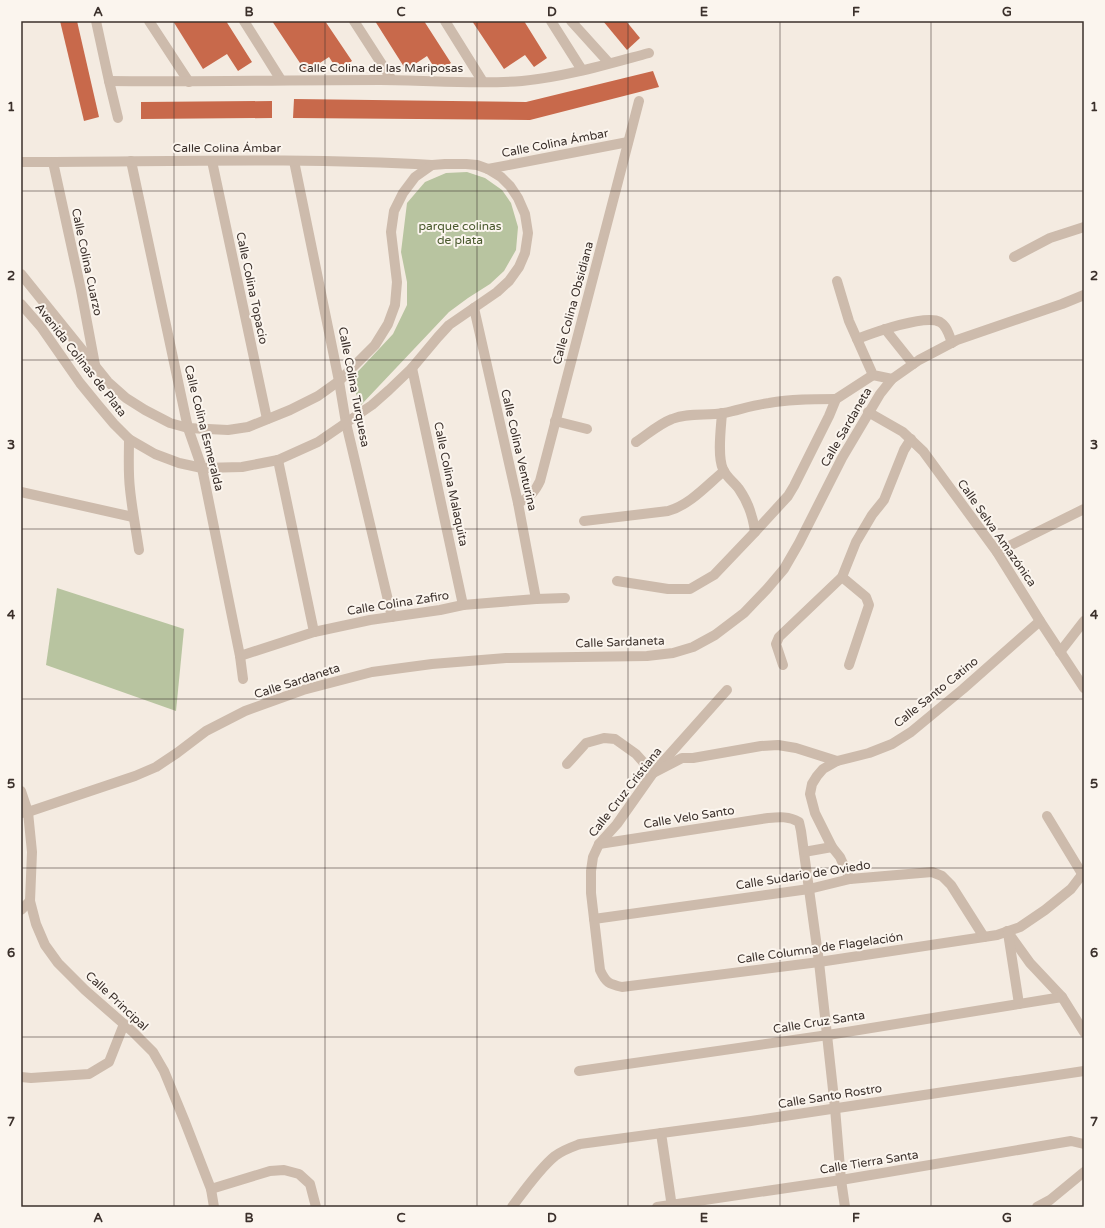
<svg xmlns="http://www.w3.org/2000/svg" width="1105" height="1228" font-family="'Varela Round',sans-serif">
<rect width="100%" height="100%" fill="#f4ebe1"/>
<g fill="#b8c4a0">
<polygon points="467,172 485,178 502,190 511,203 518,227 516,250 504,271 490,284 468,298 449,312 361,405 350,380 393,334 407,305 407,282 401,252 407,203 425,182 446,173"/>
<polygon points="57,588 184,629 176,711 46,665"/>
</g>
<g fill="#c8694b">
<polygon points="60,21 77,21 99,117 84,121"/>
<polygon points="173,21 226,21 252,62 238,71 227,54 203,69"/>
<polygon points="272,21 325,21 352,61 338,71 329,57 306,72"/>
<polygon points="375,21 424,21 451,63 437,72 427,56 406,70"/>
<polygon points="472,21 524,21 547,58 534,67 525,55 504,69"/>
<polygon points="603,21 626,21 640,38 627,50"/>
<polygon points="653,71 659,87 530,120 293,118 294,99 526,102"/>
<polygon points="272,101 272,118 141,119 141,102"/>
</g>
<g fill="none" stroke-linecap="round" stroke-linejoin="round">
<g stroke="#cdbbac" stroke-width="10">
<polyline points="96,21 109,81 118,118"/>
<polyline points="149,21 189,82"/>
<polyline points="244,21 281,80"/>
<polyline points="354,21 392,80"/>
<polyline points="445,21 483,82"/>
<polyline points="551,21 582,70"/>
<polyline points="571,21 609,63"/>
<path d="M109 81C199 82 290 80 380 80 428 80 475 85 522 81 565 77 608 64 649 53"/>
<polyline points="131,161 188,428 202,468 240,656 243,679"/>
<polyline points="212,161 267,419"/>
<polyline points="294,161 339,381 346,423 392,617"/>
<path d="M21 162C158 162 295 157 432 165"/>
<polyline points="53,162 81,290 95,365"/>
<polyline points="488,169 628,142"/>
<polyline points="1014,257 1050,238 1084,227"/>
<polyline points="21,274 108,382 126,398 145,410 170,423 188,428 228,430 248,427 290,410 318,396 339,381 375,345 388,324 395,305 397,282 391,232 394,211 403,193 415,177 432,165 445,164 466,164 477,165 488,169 501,177 510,186 518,198 525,214 528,233 525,253 519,267 509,281 497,292 449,325 438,337 412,368 389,390 372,405 318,442 278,460 242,467 202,468 179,463 155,454 129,439 114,424 98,405 80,383 41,327 21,304"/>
<polyline points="837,281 849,321 873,375 892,379"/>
<polyline points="474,308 518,503 536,599"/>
<polyline points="885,329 913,364"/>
<path d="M857 339C873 333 925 314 940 322 947 326 949 335 952 343"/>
<polyline points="412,368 463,605"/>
<polyline points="868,412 903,432 923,451 997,552 1040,621 1084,688"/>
<path d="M722 413C721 428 717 456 723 469 726 477 734 482 739 489 748 502 753 516 755 532"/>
<polyline points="555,421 587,429"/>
<path d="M129 439C129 456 128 472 130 489 132 509 136 530 139 550"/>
<path d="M636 442C648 434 659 424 672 419 689 412 706 416 724 413 739 410 753 405 769 403 791 399 813 399 836 399"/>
<polyline points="278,460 314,632"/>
<polyline points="21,492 133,517"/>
<path d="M518 503C529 498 535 492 540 481L639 101"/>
<path d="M584 521 668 511C690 505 707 485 724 471"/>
<polyline points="997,552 1084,509"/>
<polyline points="842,577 866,597 869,605 849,665"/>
<polyline points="617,581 668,589 690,589 714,575 755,532 788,496 794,486 829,416 836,399 873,375"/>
<polyline points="1060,652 1084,621"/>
<polyline points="240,656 314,632 370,620 440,610 463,605 536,599 565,598"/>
<polyline points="783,665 776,644 779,637 842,577 856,542 872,515 884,500 904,450 911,439"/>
<path d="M727 690 653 773 617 824 599 844 593 857 591 871V893L600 970C606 983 609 984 622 987L819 962 997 935 1020 927 1045 910 1071 889 1084 872"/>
<polyline points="567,764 586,743 604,738 615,739 636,754 653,773 682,758 693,758 761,746 778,745 796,748 837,761"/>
<polyline points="21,813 28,812 32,852 30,901 36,924 45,945 58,963 85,990 133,1032 153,1052 164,1071 185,1122 211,1189 214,1207"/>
<polyline points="1047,816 1084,877"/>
<path d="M599 844 768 818C779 817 789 816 799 822L801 831 819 962 835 1108 841 1180 845 1207"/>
<polyline points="804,852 832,847"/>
<polyline points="850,879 840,857 832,847 815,813 810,794 812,784 817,776 823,769 837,761 869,753 892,744 911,732 963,689 1040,621"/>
<polyline points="21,910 30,901"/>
<polyline points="594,919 809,889 850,879 932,872 942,876 951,885 984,937"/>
<polyline points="1007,931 1030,963 1062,997 1084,1032"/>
<polyline points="1008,933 1019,1004"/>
<polyline points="579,1071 828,1035 1062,997"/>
<polyline points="21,1077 31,1078 89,1074 109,1062 124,1024"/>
<polyline points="661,1133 672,1207"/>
<polyline points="211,1189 270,1171 284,1170 299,1174 310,1184 316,1207"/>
<path d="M512 1207C524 1191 540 1168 555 1156 563 1150 572 1147 580 1144L751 1121 1084 1071"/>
<polyline points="657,1207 841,1180 1071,1141 1084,1144"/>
<polyline points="1037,1207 1050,1200 1084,1172"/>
</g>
<polyline stroke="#cdbbac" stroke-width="10" points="21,791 28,812 135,776 156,767 177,753 206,731 245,711 303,690 372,672 432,664 506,658 647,656 673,653 693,647 715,635 744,613 767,589 784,569 799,543 842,458 880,394 892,379 919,360 957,340 1062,304 1084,295"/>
</g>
<path fill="none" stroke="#3b302b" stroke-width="1" stroke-opacity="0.55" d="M174 21V1207M325 21V1207M477 21V1207M628 21V1207M780 21V1207M931 21V1207M21 191H1084M21 360H1084M21 529H1084M21 699H1084M21 868H1084M21 1037H1084"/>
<g text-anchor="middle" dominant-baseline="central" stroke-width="4" stroke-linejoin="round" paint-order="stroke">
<g font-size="12" fill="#3b302b" stroke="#fbf5ee">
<text x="381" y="68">Calle Colina de las Mariposas</text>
<text transform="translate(555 143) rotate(-11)">Calle Colina Ámbar</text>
<text x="227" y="148">Calle Colina Ámbar</text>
<text transform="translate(87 262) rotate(78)">Calle Colina Cuarzo</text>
<text transform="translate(252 288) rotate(78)">Calle Colina Topacio</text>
<text transform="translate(573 303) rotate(-75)">Calle Colina Obsidiana</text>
<text transform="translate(81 360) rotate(52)">Avenida Colinas de Plata</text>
<text transform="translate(354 387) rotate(79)">Calle Colina Turquesa</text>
<text transform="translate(846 427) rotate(-60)">Calle Sardaneta</text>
<text transform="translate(204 428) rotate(76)">Calle Colina Esmeralda</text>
<text transform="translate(519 450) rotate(77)">Calle Colina Venturina</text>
<text transform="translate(451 484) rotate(78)">Calle Colina Malaquita</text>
<text transform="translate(997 533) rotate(55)">Calle Selva Amazónica</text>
<text transform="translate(398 603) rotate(-9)">Calle Colina Zafiro</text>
<text transform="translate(620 642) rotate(-2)">Calle Sardaneta</text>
<text transform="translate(297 681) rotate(-18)">Calle Sardaneta</text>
<text transform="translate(936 692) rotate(-39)">Calle Santo Catino</text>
<text transform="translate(625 792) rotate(-52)">Calle Cruz Cristiana</text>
<text transform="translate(689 817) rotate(-9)">Calle Velo Santo</text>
<text transform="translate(803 875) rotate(-9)">Calle Sudario de Oviedo</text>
<text transform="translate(820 948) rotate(-8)">Calle Columna de Flagelación</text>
<text transform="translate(117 1001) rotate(43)">Calle Principal</text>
<text transform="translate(819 1022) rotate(-9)">Calle Cruz Santa</text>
<text transform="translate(830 1096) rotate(-9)">Calle Santo Rostro</text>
<text transform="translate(869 1162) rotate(-9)">Calle Tierra Santa</text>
</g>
<g font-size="12" fill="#4a5a2e" stroke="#fbf5ee">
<text x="460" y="226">parque colinas<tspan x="460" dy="14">de plata</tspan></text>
</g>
</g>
<rect width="1105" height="1228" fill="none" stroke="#fbf5ee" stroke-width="44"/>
<rect x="22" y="22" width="1061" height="1184" fill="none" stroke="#3b302b" stroke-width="1.5"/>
<g font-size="13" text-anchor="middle" font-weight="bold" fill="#3b302b">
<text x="98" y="16">A</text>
<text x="249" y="16">B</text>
<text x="401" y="16">C</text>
<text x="552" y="16">D</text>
<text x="704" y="16">E</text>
<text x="856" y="16">F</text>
<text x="1007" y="16">G</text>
<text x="11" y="111">1</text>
<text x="1094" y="111">1</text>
<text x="11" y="280">2</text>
<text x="1094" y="280">2</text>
<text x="11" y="449">3</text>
<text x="1094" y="449">3</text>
<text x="11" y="619">4</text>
<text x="1094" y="619">4</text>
<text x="11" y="788">5</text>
<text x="1094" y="788">5</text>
<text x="11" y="957">6</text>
<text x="1094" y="957">6</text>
<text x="11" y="1126">7</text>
<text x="1094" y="1126">7</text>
<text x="98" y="1222">A</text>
<text x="249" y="1222">B</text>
<text x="401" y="1222">C</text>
<text x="552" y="1222">D</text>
<text x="704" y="1222">E</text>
<text x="856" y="1222">F</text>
<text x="1007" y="1222">G</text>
</g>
</svg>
